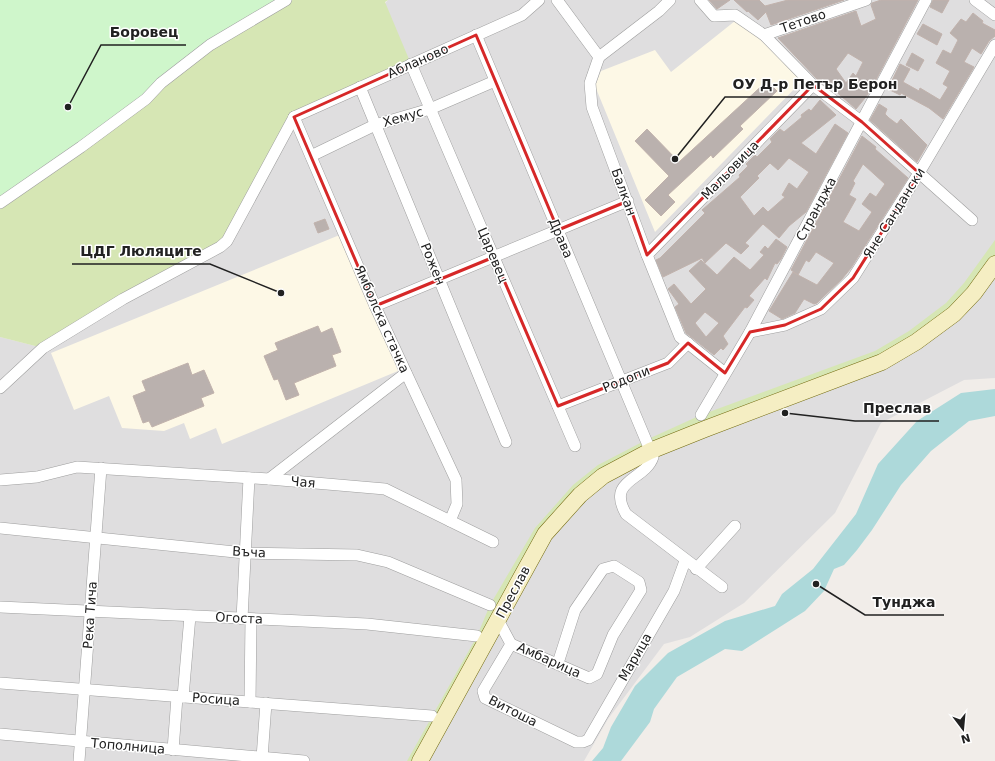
<svg xmlns="http://www.w3.org/2000/svg" width="995" height="761" font-family="'DejaVu Sans',sans-serif">
<rect width="100%" height="100%" fill="#f1ede9"/>
<polygon fill="#dfdedf" points="388,0 995,0 995,378 964,380 881,423 835,513 744,603 690,637 664,644 608,719 584,761 0,761 0,337 43,348 294,117"/>
<g fill="#fdf8e6">
<polygon points="740,17 803,80 655,232 595,86 601,71 655,50 671,72"/>
<polygon points="342,234 398,371 222,444 216,428 190,439 184,423 164,431 122,428 109,396 74,410 51,353"/>
</g>
<g fill="#d6e6b4">
<polygon points="286,0 388,0 385,2 411,64 294,117 227,241 43,348 0,337 0,203 161,83"/>
<polygon points="995,240 995,264 916,342 650,451 562,513 420,761 407,761 477,636 490,605 535,528 573,485 598,465 646,440 701,415 875,351 909,331 946,303 964,283"/>
</g>
<polygon fill="#cff6cb" points="0,0 286,0 245,23 0,203"/>
<polygon fill="#add9da" points="995,389 995,416 969,421 931,451 901,485 872,530 857,550 844,565 834,569 824,591 805,611 742,651 725,649 677,677 654,709 650,722 621,761 592,761 603,748 611,727 635,686 668,653 725,621 775,606 782,594 813,569 856,514 878,464 917,421 961,393"/>
<g fill="#bab1ae" stroke="#c1b2ac" fill-rule="evenodd">
<polygon points="709,0 730,0 717,9"/>
<polygon points="734,0 759,0 765,6 788,0 844,0 771,25 766,12 758,20 748,11 747,12"/>
<path d="M881 0H918L869 93 856 109 825 82 823 84 818 80 778 38 856 11 861 26 876 19 871 5 872 3ZM848 53 863 62 856 76 853 73 846 83 836 69Z"/>
<polygon points="933,0 949,0 942,13 930,7"/>
<polygon points="973,13 983,21 982,23 995,30 995,36 989,41 981,54 972,48 964,62 974,67 943,119 929,108 901,93 900,95 888,89 900,64 910,69 903,82 919,91 920,88 940,100 948,87 943,84 950,71 936,63 943,50 951,54 958,40 950,33 961,19 966,22"/>
<polygon points="923,24 942,34 937,45 917,34"/>
<polygon points="912,53 924,60 918,71 906,65"/>
<polygon points="767,81 777,91 740,126 743,129 713,158 711,155 668,195 675,202 661,216 645,200 669,176 635,141 647,129 679,162"/>
<path d="M820 100 836 115 801 143 816 154 835 124 848 133 806 212 789 226 779 238 763 224 745 243 749 246 741 254 726 243 705 263 702 258 663 277 656 260 660 258 705 213 702 210 740 177 739 175 748 166 746 164 755 155 757 157 772 142 770 139 780 129 784 132 802 117 801 115 809 109 811 111ZM789 158 809 172 797 189 789 183 782 195 785 197 768 212 763 207 754 216 740 197 759 178 757 176 770 163 778 170Z"/>
<polygon points="879,104 887,109 885,114 889,118 897,124 901,119 927,145 917,162 870,120"/>
<path d="M862 136 876 147 875 149 908 178 851 268 842 279 817 303 814 304 804 299 795 313 782 319 769 311 793 272 798 275 791 270ZM863 164 885 184 876 197 870 193 862 204 872 212 859 231 843 222 856 199 849 195 855 183 853 181ZM816 252 834 263 817 285 798 275 806 260 809 262Z"/>
<polygon points="325,219 329,229 318,233 314,223"/>
<path d="M776 239 787 247 781 259 777 264 775 263 767 280 765 278 749 296 754 300 747 308 745 307 723 336 728 344 723 350 721 348 714 355 686 333 675 307 679 304 668 289 674 284 691 304 706 289 689 271 701 260 717 275 734 257 750 270 764 255 760 252 765 246 768 249ZM705 312 719 323 706 337 695 323Z"/>
<polygon points="318,326 321,333 332,328 341,352 332,355 336,366 294,383 299,395 286,400 278,379 274,380 264,356 278,350 275,343"/>
<polygon points="188,363 192,375 204,370 214,393 201,398 204,406 152,427 149,421 143,423 133,396 146,391 142,381"/>
</g>
<g fill="none" stroke-linecap="round" stroke-linejoin="round">
<defs>
<g id="minor">
<polyline points="557,0 599,57 590,83 592,107 647,255 680,337 725,373"/>
<polyline points="700,0 714,16 735,15 764,35 813,85 862,122 972,220"/>
<polyline points="975,0 995,15"/>
<path d="M476 35 653 457C645 481 606 479 626 514L722 587"/>
<polyline points="764,35 866,0"/>
<polyline points="599,57 659,11 670,0"/>
<polyline points="411,64 575,446"/>
<polyline points="360,87 506,442"/>
<polyline points="294,117 375,306 456,480 457,504 450,521"/>
<polyline points="294,117 522,15 539,0"/>
<polyline points="311,156 375,125 430,109 495,81"/>
<polyline points="0,203 81,147 146,99 161,83 210,45 286,0"/>
<polyline points="647,255 813,85"/>
<polyline points="375,306 628,201"/>
<polyline points="750,332 785,325 821,309 853,278 919,173 995,45"/>
<polyline points="0,388 43,348 123,299 220,247 227,241 294,117"/>
<polyline points="558,406 668,363 688,343"/>
<polyline points="701,415 750,332 926,0"/>
<polyline points="269,479 406,373"/>
<polyline points="0,480 37,477 77,467 269,479 385,489 493,542"/>
<polyline points="0,528 245,553 357,555 388,562 490,605"/>
<polyline points="696,569 735,526"/>
<polyline points="0,607 367,624 477,636"/>
<polyline points="242,619 249,478"/>
<polyline points="498,620 511,644 589,678 597,674 613,635 641,590 639,582 614,566 603,569 575,610 558,663"/>
<polyline points="511,644 483,691 485,698 576,742 583,742 588,740 674,591 685,561"/>
<polyline points="0,683 432,716"/>
<polyline points="183,697 190,616"/>
<polyline points="250,702 251,619"/>
<polyline points="0,734 304,761"/>
<polyline points="173,750 177,697"/>
<polyline points="262,758 266,703"/>
<polyline points="79,761 101,468"/>
</g>
<polyline id="secondary" points="420,761 545,534 580,495 603,476 650,451 705,429 882,362 916,342 954,314 974,293 995,264"/>
</defs>
<use href="#minor" stroke="#9e9e9e" stroke-width="12"/>
<use href="#secondary" stroke="#726a0e" stroke-width="17"/>
<use href="#minor" stroke="#fff" stroke-width="11"/>
<use href="#secondary" stroke="#f5eec3" stroke-width="16"/>
</g>
<path fill="none" stroke="#d62828" stroke-width="3" stroke-linejoin="round" d="M476 35 558 230 628 201 647 255 813 85 862 122 919 173 853 278 821 309 785 325 750 332 725 373 688 343 668 363 558 406 494 257 375 306 294 117Z"/>
<g text-anchor="middle" dominant-baseline="central" stroke-width="3" stroke-linejoin="round" paint-order="stroke">
<g font-size="13" fill="#212121" stroke="#fff">
<text transform="translate(803 21) rotate(-19)">Тетово</text>
<text transform="translate(418 61) rotate(-24)">Абланово</text>
<text transform="translate(403 117) rotate(-16)">Хемус</text>
<text transform="translate(730 170) rotate(-46)">Мальовица</text>
<text transform="translate(624 192) rotate(70)">Балкан</text>
<text transform="translate(816 209) rotate(-62)">Странджа</text>
<text transform="translate(894 213) rotate(-58)">Яне Сандански</text>
<text transform="translate(561 238) rotate(67)">Драва</text>
<text transform="translate(493 255) rotate(67)">Царевец</text>
<text transform="translate(433 264) rotate(68)">Рожен</text>
<text transform="translate(382 319) rotate(66)">Ямболска стачка</text>
<text transform="translate(626 379) rotate(-22)">Родопи</text>
<text transform="translate(303 482) rotate(5)">Чая</text>
<text transform="translate(249 552) rotate(3)">Въча</text>
<text transform="translate(513 592) rotate(-62)">Преслав</text>
<text transform="translate(90 615) rotate(-86)">Река Тича</text>
<text transform="translate(239 618) rotate(3)">Огоста</text>
<text transform="translate(635 657) rotate(-60)">Марица</text>
<text transform="translate(549 660) rotate(24)">Амбарица</text>
<text transform="translate(216 699) rotate(4)">Росица</text>
<text transform="translate(513 711) rotate(27)">Витоша</text>
<text transform="translate(128 746) rotate(5)">Тополница</text>
</g>
</g>
<path fill="none" stroke="#212121" stroke-width="1.5" d="M68 107L101 45H186M675 159L725 97H906M281 293L210 264H72M785 413L855 421H939M816 584L865 615H944"/>
<g fill="#212121" stroke="#fff" stroke-width="1.5">
<circle cx="68" cy="107" r="4"/>
<circle cx="675" cy="159" r="4"/>
<circle cx="281" cy="293" r="4"/>
<circle cx="785" cy="413" r="4"/>
<circle cx="816" cy="584" r="4"/>
</g>
<g font-size="14" text-anchor="middle" font-weight="bold" fill="#212121" stroke="#fff" stroke-width="3" stroke-linejoin="round" paint-order="stroke">
<text x="144" y="37">Боровец</text>
<text x="815" y="89">ОУ Д-р Петър Берон</text>
<text x="141" y="256">ЦДГ Люляците</text>
<text x="897" y="413">Преслав</text>
<text x="904" y="607">Тунджа</text>
</g>
<g transform="translate(963 729) rotate(164)" stroke="#ffffff" stroke-width="3" paint-order="stroke">
<path d="M0-3L7 15L0 10L-7 15Z" fill="#212121"/>
<text y="-6" font-size="11" font-weight="bold" text-anchor="middle" fill="#212121">N</text>
</g>
</svg>
